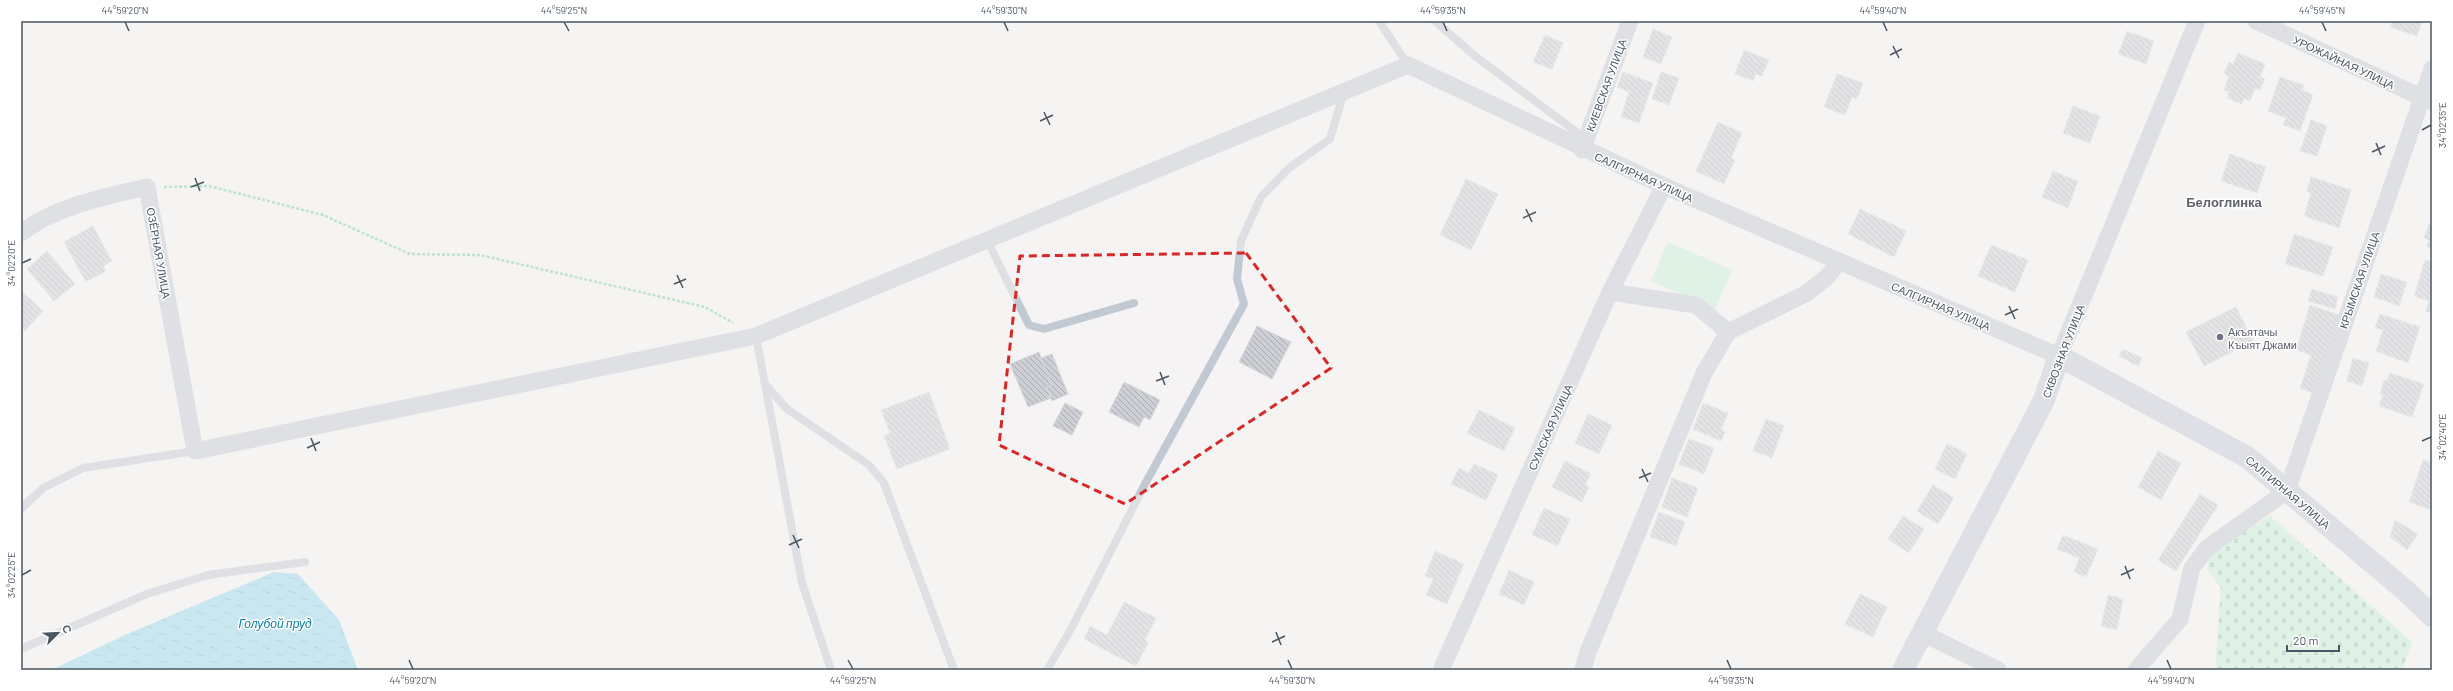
<svg xmlns="http://www.w3.org/2000/svg" width="2453" height="691" font-family="Barlow,sans-serif">
<defs>
<pattern id="cemetery-stones" width="16" height="16" patternUnits="userSpaceOnUse"><rect width="16" height="16" fill="#c3f1d5"/><path d="M2 7V4a2 2 0 0 1 4 0v3zM10 15v-3a2 2 0 0 1 4 0v3z" fill="#a0c6b0"/></pattern>
<pattern id="water-ripples" width="26" height="14" patternUnits="userSpaceOnUse"><rect width="26" height="14" fill="#90daee"/><path d="M2 4q2-2 4 0t4 0M15 11q2-2 4 0t4 0" fill="none" stroke="#78b4c4"/></pattern>
<pattern id="building-back-hatch" width="6" height="6" patternUnits="userSpaceOnUse"><rect width="6" height="6" fill="#cdcfd5"/><path d="M-1 5l2 2M0 0l6 6M5-1l2 2" fill="none" stroke="#a8abb0"/></pattern>
</defs>
<rect width="100%" height="100%" fill="#f5f3f3"/>
<polygon fill="#c3f1d5" points="1668,242 1732,270 1715,309 1651,281"/>
<polygon fill="url(#cemetery-stones)" points="2270,516 2412,642 2402,670 2215,670 2221,588 2207,569 2210,552"/>
<polygon fill="url(#water-ripples)" points="274,572 298,574 339,620 358,670 51,670 125,635"/>
<g fill="url(#building-back-hatch)" stroke="#d7d9de">
<polygon points="2392,21 2422,21 2417,36 2390,27"/>
<polygon points="1653,29 1672,37 1661,64 1643,57"/>
<polygon points="2127,31 2154,41 2146,64 2118,54"/>
<polygon points="1545,35 1563,43 1552,69 1533,62"/>
<polygon points="1744,50 1769,60 1762,76 1756,74 1753,81 1735,74"/>
<polygon points="2238,53 2265,64 2260,77 2265,79 2260,90 2255,88 2250,101 2244,98 2242,104 2227,98 2229,92 2224,90 2229,76 2224,74 2229,62 2233,64"/>
<polygon points="1623,72 1653,83 1639,123 1621,117 1629,92 1617,87"/>
<polygon points="1661,72 1679,78 1669,105 1652,99"/>
<polygon points="1837,74 1863,83 1857,99 1852,97 1845,115 1824,107"/>
<polygon points="2280,77 2304,85 2302,90 2313,95 2300,131 2283,125 2286,118 2268,111"/>
<polygon points="2073,106 2100,116 2090,143 2063,133"/>
<polygon points="2311,120 2327,126 2317,156 2300,151"/>
<polygon points="1718,122 1742,133 1731,158 1735,160 1724,184 1696,171"/>
<polygon points="2230,154 2266,167 2257,193 2221,181"/>
<polygon points="2053,171 2078,181 2068,208 2042,197"/>
<polygon points="2311,177 2351,190 2339,228 2304,216 2311,193 2307,191"/>
<polygon points="1466,179 1498,194 1471,250 1440,235"/>
<polygon points="1860,209 1906,231 1894,257 1848,234"/>
<polygon points="2430,222 2432,223 2432,248 2427,247 2429,240 2424,238"/>
<polygon points="93,226 112,261 103,266 106,271 86,282 64,242"/>
<polygon points="2294,234 2333,247 2323,276 2285,264"/>
<polygon points="1991,245 2028,260 2015,292 1978,276"/>
<polygon points="47,251 75,284 54,301 27,269"/>
<polygon points="2425,260 2432,262 2432,313 2426,311 2429,301 2414,296"/>
<polygon points="2381,274 2407,282 2399,306 2374,297"/>
<polygon points="2312,289 2338,297 2335,309 2308,301"/>
<polygon points="21,291 43,311 25,331 21,327"/>
<polygon points="2310,305 2342,316 2316,394 2300,388 2311,355 2296,350"/>
<polygon points="2236,307 2253,341 2204,366 2186,332"/>
<polygon points="2380,314 2420,327 2408,363 2376,351 2383,330 2375,328"/>
<polygon points="1257,326 1291,342 1272,379 1239,362"/>
<polygon points="2123,349 2142,358 2138,366 2119,356"/>
<polygon points="1039,352 1052,386 1047,388 1051,398 1028,407 1010,364"/>
<polygon points="1052,354 1068,394 1052,401 1047,388 1052,386 1041,358"/>
<polygon points="2353,358 2369,363 2362,386 2347,381"/>
<polygon points="2390,373 2424,384 2412,417 2379,406 2383,395 2380,394 2384,380 2387,381"/>
<polygon points="1124,382 1160,400 1150,420 1144,417 1139,427 1109,412"/>
<polygon points="929,392 950,449 897,469 884,436 890,433 881,410"/>
<polygon points="1065,403 1083,412 1072,435 1053,426"/>
<polygon points="1703,403 1728,413 1721,430 1725,432 1721,441 1693,429"/>
<polygon points="1479,410 1515,428 1504,451 1467,433"/>
<polygon points="1588,414 1612,425 1599,454 1575,443"/>
<polygon points="1766,419 1784,426 1772,458 1753,451"/>
<polygon points="1689,439 1714,448 1704,474 1679,464"/>
<polygon points="1947,444 1967,454 1955,479 1935,469"/>
<polygon points="2158,451 2181,463 2161,500 2138,487"/>
<polygon points="2423,460 2432,463 2432,510 2409,502"/>
<polygon points="1565,461 1591,474 1585,485 1589,487 1582,502 1552,487"/>
<polygon points="1474,464 1498,475 1486,500 1451,484 1459,468 1469,473"/>
<polygon points="1672,478 1698,488 1687,517 1662,507"/>
<polygon points="1933,485 1954,498 1938,524 1917,511"/>
<polygon points="2200,494 2218,505 2176,571 2158,560"/>
<polygon points="1544,508 1570,519 1558,546 1532,535"/>
<polygon points="1659,512 1685,522 1676,546 1650,537"/>
<polygon points="1903,516 1924,529 1909,553 1888,539"/>
<polygon points="2395,520 2418,534 2407,550 2390,537"/>
<polygon points="2063,535 2098,549 2086,577 2074,572 2079,558 2057,549"/>
<polygon points="1435,551 1464,564 1447,604 1426,595 1433,579 1425,576"/>
<polygon points="1509,570 1534,582 1524,605 1499,594"/>
<polygon points="1860,594 1887,607 1873,637 1845,624"/>
<polygon points="2108,595 2123,599 2117,630 2101,626"/>
<polygon points="1124,602 1156,618 1145,640 1148,643 1136,666 1084,639 1090,626 1107,635"/>
</g>
<g fill="none" stroke-linecap="round" stroke-linejoin="round">
<polyline stroke="#7ad0a6" stroke-width="2.5" stroke-dasharray="3 2" stroke-linecap="butt" points="164,187 209,186 323,215 410,254 480,255 705,307 733,323"/>
<g stroke="#c1cad2" stroke-width="8">
<polyline points="1379,21 1408,65"/>
<polyline points="1435,21 1475,56 1586,139"/>
<polyline points="987,240 1029,325 1044,329 1134,303"/>
<polyline points="756,336 802,583 831,670"/>
<polyline points="765,384 787,409 869,465 884,483 954,670"/>
<polyline points="21,509 43,488 83,468 195,451"/>
<polyline points="21,649 147,594 208,575 305,562"/>
<polyline points="1047,670 1070,631 1145,484 1244,304 1237,279 1241,241 1261,197 1289,168 1330,139 1344,92"/>
</g>
<g stroke="#c1cad2" stroke-width="17">
<polyline points="2256,21 2432,102"/>
<polyline points="1582,150 1630,21"/>
<path d="M21 233C56 206 104 197 147 187L195 451 756 336 1408 65 1664 186 2059 356 2197 21"/>
<polyline points="1610,292 1696,305 1728,332"/>
<polyline points="1922,633 1998,670"/>
<polyline points="1441,670 1610,292 1664,186"/>
<polyline points="1583,670 1588,652 1704,373 1728,332 1807,293 1827,277 1838,263"/>
<polyline points="2136,670 2180,619 2192,568 2207,548 2287,491 2432,69"/>
</g>
<polyline stroke="#c1cbd6" stroke-width="22" points="1903,670 2044,400 2059,356 2247,457 2406,591 2432,616"/>
</g>
<path d="M0 0H2453V691H0ZM1246 253 1331 368 1125 504 999 445 1020 256Z" fill="#f5f3f3" fill-opacity=".55" fill-rule="evenodd"/>
<path fill="none" stroke="#d62828" stroke-width="3" stroke-dasharray="8 5" stroke-linejoin="round" d="M1246 253 1331 368 1125 504 999 445 1020 256Z"/>
<path fill="none" stroke="#4a5661" stroke-width="1.5" d="M125 22 129 31M564 22 569 31M1004 22 1008 31M1443 22 1447 31M1883 22 1887 31M2322 22 2326 31M1893 46 1899 58M1890 55 1902 49M1044 112 1050 125M1040 121 1053 115M2422 130 2431 125M2376 143 2381 155M2372 152 2385 146M195 178 200 191M191 187 204 182M1526 209 1532 222M1523 218 1536 212M22 263 31 259M677 275 683 288M674 284 686 279M2009 306 2015 319M2005 315 2018 309M1160 372 1165 385M1156 381 1169 376M311 438 316 451M2422 441 2431 437M307 448 320 442M1642 469 1648 482M1639 478 1651 473M793 535 799 548M789 545 802 539M2125 566 2130 579M22 575 31 570M2121 575 2134 569M1276 632 1281 645M1272 642 1285 636M409 660 413 669M848 660 853 669M1288 660 1292 669M1727 660 1731 669M2167 660 2171 669"/>
<circle fill="#6b7280" stroke="#fff" stroke-width="1.5" cx="2220" cy="337" r="4"/>
<g text-anchor="middle" dominant-baseline="central" stroke-width="3" stroke-linejoin="round" paint-order="stroke">
<g font-size="11" fill="#4a5661" stroke="#fff">
<text transform="translate(2344 62) rotate(25)">УРОЖАЙНАЯ УЛИЦА</text>
<text transform="translate(1606 85) rotate(-70)">КИЕВСКАЯ УЛИЦА</text>
<text transform="translate(1644 177) rotate(24)">САЛГИРНАЯ УЛИЦА</text>
<text transform="translate(159 253) rotate(80)">ОЗЁРНАЯ УЛИЦА</text>
<text transform="translate(2359 280) rotate(-71)">КРЫМСКАЯ УЛИЦА</text>
<text transform="translate(1941 306) rotate(23)">САЛГИРНАЯ УЛИЦА</text>
<text transform="translate(2063 351) rotate(-69)">СКВОЗНАЯ УЛИЦА</text>
<text transform="translate(1550 427) rotate(-66)">СУМСКАЯ УЛИЦА</text>
<text transform="translate(2288 492) rotate(40)">САЛГИРНАЯ УЛИЦА</text>
</g>
<g font-size="11" fill="#5b616d" stroke="#fff" text-anchor="start">
<text x="2228" y="331">Акъятачы<tspan x="2228" dy="13">Къыят Джами</tspan></text>
</g>
<g font-size="12" font-style="italic" fill="#0c7c9b" stroke="#fff">
<text x="275" y="623">Голубой пруд</text>
</g>
<g font-size="13" font-weight="bold" fill="#5f6368" stroke="#fff">
<text x="2224" y="202">Белоглинка</text>
</g>
</g>
<rect width="2453" height="691" fill="none" stroke="#ffffff" stroke-width="44"/>
<g transform="translate(58 633) rotate(66)" stroke="#ffffff" stroke-width="3" paint-order="stroke">
<path d="M0-3L7 15L0 10L-7 15Z" fill="#4a5661"/>
<text y="-6" font-size="11" font-weight="bold" text-anchor="middle" fill="#4a5661">С</text>
</g>
<path d="M2287 645v6h52v-6" fill="none" stroke="#4a5661" stroke-width="2"/>
<text x="2293" y="645" font-size="12" fill="#4a5661" stroke="#ffffff" stroke-width="3" paint-order="stroke">20 m</text>
<rect x="22" y="22" width="2409" height="647" fill="none" stroke="#4a5661" stroke-width="1.5"/>
<g font-size="10" text-anchor="middle" fill="#4a5661">
<text x="125" y="14">44°59'20"N</text>
<text x="564" y="14">44°59'25"N</text>
<text x="1004" y="14">44°59'30"N</text>
<text x="1443" y="14">44°59'35"N</text>
<text x="1883" y="14">44°59'40"N</text>
<text x="2322" y="14">44°59'45"N</text>
<text transform="translate(2442 125) rotate(-90)" y="4">34°02'35"E</text>
<text transform="translate(11 263) rotate(-90)" y="4">34°02'20"E</text>
<text transform="translate(2442 437) rotate(-90)" y="4">34°02'40"E</text>
<text transform="translate(11 575) rotate(-90)" y="4">34°02'25"E</text>
<text x="413" y="684">44°59'20"N</text>
<text x="853" y="684">44°59'25"N</text>
<text x="1292" y="684">44°59'30"N</text>
<text x="1731" y="684">44°59'35"N</text>
<text x="2171" y="684">44°59'40"N</text>
</g>
</svg>
